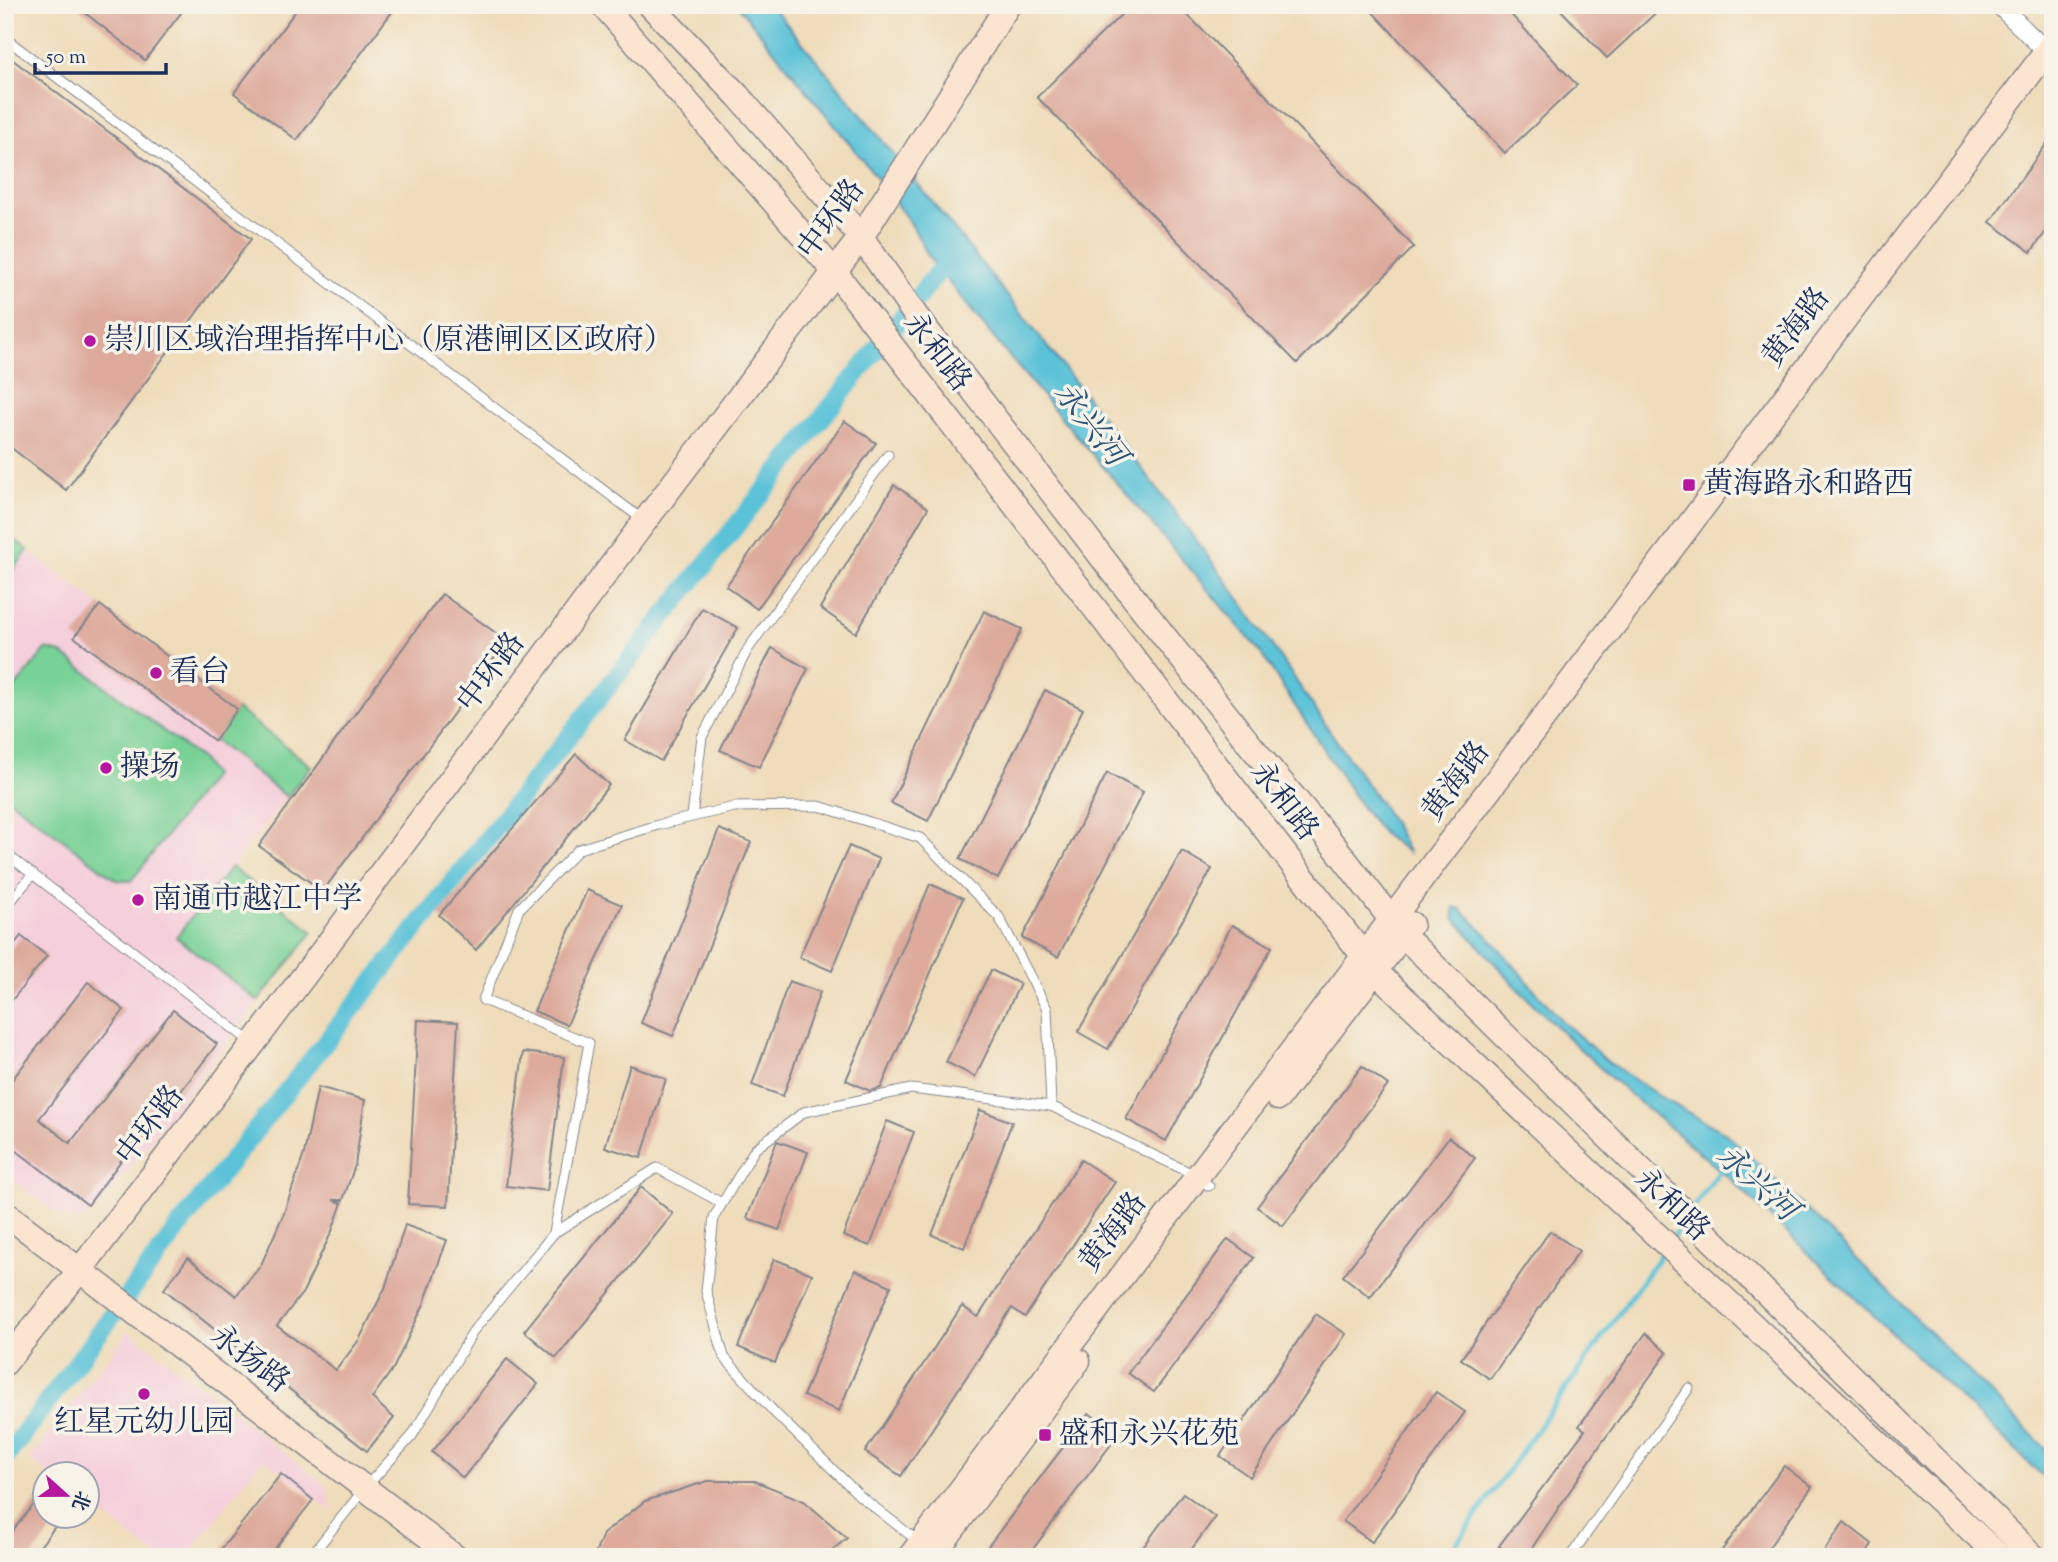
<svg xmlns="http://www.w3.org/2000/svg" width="2058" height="1562" font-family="'Sorts Mill Goudy','Noto Serif SC',serif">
<rect width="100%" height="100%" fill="#f7f3e8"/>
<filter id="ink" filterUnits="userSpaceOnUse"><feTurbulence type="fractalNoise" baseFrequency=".0143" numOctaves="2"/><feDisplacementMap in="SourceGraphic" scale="14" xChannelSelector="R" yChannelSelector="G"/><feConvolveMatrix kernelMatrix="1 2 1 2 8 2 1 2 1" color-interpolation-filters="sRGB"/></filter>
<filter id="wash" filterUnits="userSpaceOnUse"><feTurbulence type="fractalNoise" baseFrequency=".00686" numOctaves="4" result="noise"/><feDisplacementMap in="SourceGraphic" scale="28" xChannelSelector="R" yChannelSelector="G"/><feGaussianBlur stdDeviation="1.57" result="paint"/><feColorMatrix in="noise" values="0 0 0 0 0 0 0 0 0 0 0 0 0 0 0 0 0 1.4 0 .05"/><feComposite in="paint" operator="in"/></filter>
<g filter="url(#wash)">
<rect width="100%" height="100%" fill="#efdcba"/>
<g fill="#f5cfdb">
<polygon points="12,538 311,766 231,867 313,932 98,1208 79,1220 56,1213 5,1174 5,547"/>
<polygon points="129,1331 325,1485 333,1513 263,1458 187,1557 158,1557 88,1503 88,1474 49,1474 29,1459"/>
</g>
<g fill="#78d196" stroke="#4a807a" stroke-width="2">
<polygon points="12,538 28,550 5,581 5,547"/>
<polygon points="46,649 61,653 202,760 213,776 131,881 116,880 5,796 5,700"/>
<polygon points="237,709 311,766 287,797 214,740"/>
<polygon points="231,867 313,932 258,1001 176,937"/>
</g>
<g fill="#5bc2d8" stroke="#3b789b" stroke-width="2">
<path d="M737 5H771C928 194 1081 385 1227 582 1265 634 1300 687 1336 740 1361 777 1390 811 1408 852L1384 835 1362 808 1258 649 1002 348 930 259 913 227 875 175Z"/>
<polygon points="1454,907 1461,909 1491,939 1560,1019 1608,1062 1667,1101 1724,1132 1822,1224 2053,1456 2053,1486 1728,1177 1612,1079 1564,1034 1516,987 1454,918"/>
</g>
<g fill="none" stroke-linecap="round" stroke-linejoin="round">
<g stroke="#5bc2d8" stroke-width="5">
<polyline points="1691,1211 1724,1164"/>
<polyline points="1671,1239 1684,1222"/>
<polyline points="1447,1557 1664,1250"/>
</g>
<polyline stroke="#5bc2d8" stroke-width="19" points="5,1458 185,1219 953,253"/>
</g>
<g id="blocks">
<g fill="#ddaa9c">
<polygon points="75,5 187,5 145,60"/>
<polygon points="300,5 397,5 297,140 234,93"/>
<polygon points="1131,5 1178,5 1414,247 1297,363 1037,97"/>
<polygon points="1366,5 1502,5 1577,85 1505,153"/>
<polygon points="1556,5 1664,5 1607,58"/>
<polygon points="5,54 251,239 66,490 5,443"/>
<polygon points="2053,135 2053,222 2031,252 1990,222"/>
<polygon points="845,421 876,443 757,609 726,586"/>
<polygon points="894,485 928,508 856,633 820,608"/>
<polygon points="442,594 507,641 323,891 259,846"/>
<polygon points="100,605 237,709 215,741 74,637"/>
<polygon points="702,608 738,628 661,761 625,740"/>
<polygon points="984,611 1022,629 928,821 891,803"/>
<polygon points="772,648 808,669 759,767 720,750"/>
<polygon points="1045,690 1083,709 998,879 960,859"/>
<polygon points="576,754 609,785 476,950 439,915"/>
<polygon points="1107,773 1143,792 1058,957 1022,938"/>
<polygon points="719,829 751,842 673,1036 641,1023"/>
<polygon points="849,846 879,859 832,971 799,957"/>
<polygon points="1182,851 1212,869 1108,1049 1078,1032"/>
<polygon points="930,884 963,898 881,1088 870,1091 846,1080"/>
<polygon points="587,890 622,905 567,1025 534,1011"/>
<polygon points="1232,925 1272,947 1166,1141 1126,1119"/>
<polygon points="21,936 47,956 5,1009 5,956"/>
<polygon points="991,970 1020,984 975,1077 946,1062"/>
<polygon points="789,981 820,992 783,1096 752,1085"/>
<polygon points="88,982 124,1010 39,1119 70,1143 173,1010 217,1044 171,1104 166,1100 88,1205 5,1142 5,1089"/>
<polygon points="418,1020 458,1022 448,1206 408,1204"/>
<polygon points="523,1052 564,1057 547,1191 506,1186"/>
<polygon points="630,1065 666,1079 641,1158 605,1147"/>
<polygon points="1362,1066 1388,1085 1283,1226 1257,1207"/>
<polygon points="318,1087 365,1100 355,1165 343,1200 333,1200 342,1203 332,1231 303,1292 277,1326 336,1370 359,1340 385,1288 405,1225 447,1240 423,1306 394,1367 372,1398 394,1418 367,1451 164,1289 188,1258 236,1296 261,1265 284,1213 304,1154"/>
<polygon points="980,1110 1012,1122 964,1248 932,1235"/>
<polygon points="887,1121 914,1132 870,1246 843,1236"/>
<polygon points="1449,1137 1475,1158 1370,1297 1343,1276"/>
<polygon points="777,1141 808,1152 779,1230 747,1218"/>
<polygon points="1081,1160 1115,1182 1025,1317 1012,1308 901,1476 865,1452 962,1306 978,1317"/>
<polygon points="641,1187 673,1214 556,1358 524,1331"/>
<polygon points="1550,1231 1579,1251 1490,1379 1461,1359"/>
<polygon points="1228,1239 1254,1258 1154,1392 1128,1373"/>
<polygon points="774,1259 812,1274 775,1363 738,1347"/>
<polygon points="855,1270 891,1286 839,1411 803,1396"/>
<polygon points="1316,1314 1346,1334 1250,1477 1220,1456"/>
<polygon points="1646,1333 1667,1353 1603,1441 1526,1557 1515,1557 1499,1546 1585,1430 1579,1426"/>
<polygon points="507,1359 538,1384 463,1478 432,1452"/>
<polygon points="1436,1392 1465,1412 1372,1542 1343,1521"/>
<polygon points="1089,1413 1118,1435 1027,1557 980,1557"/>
<polygon points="1784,1466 1812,1487 1762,1557 1717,1557"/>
<polygon points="281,1474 313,1500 268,1557 215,1557"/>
<polygon points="708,1481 755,1481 804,1501 847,1538 831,1551 835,1557 594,1557 603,1534 645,1501"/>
<polygon points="46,1489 46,1516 63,1516 32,1557 5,1557 5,1540"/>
<polygon points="1183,1493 1215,1517 1186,1557 1136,1557"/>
<polygon points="1844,1522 1872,1544 1864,1557 1820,1557"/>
</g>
</g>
</g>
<g filter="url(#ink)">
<use href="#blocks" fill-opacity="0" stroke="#85868c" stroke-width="2"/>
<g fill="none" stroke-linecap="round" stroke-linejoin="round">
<defs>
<g id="lane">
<polyline points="5,38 643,520"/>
<polyline points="692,816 702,737 748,649 888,455"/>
<polyline points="5,853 252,1043"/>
<polyline points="5,908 33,874"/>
<polyline points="554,1233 657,1168 722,1203"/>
<polyline points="919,1542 860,1496 775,1413 724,1357 706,1291 714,1217 755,1149 804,1112 911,1089 1051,1106 1197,1176 1209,1186"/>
<polyline points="310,1557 365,1488 412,1436 474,1330 554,1233 589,1043 483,1000 519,909 579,849 658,825 734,807 819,806 920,838 999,917 1047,1009 1051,1106"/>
<polyline points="1570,1557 1689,1388"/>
</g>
<polyline id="street" points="1999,5 2053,58"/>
<g id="secondary">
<polyline points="603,5 834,271 1376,972 2000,1557"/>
<polyline points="650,5 738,96 861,237 916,316 1111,569 1251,746 1336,848 1403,935 2034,1557"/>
<polyline points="1278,1098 1411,924"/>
<polyline points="5,1213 455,1557"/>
<polyline points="5,1363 80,1270 253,1044 645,521 861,237 1008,5"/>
<polyline points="910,1557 2053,43"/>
<polyline points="932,1557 1078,1361"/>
</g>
</defs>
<use href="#lane" stroke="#85868c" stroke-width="11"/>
<use href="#street" stroke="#85868c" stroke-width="20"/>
<use href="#secondary" stroke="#85868c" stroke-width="27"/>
<use href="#lane" stroke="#fff" stroke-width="9"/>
<use href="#street" stroke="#fff" stroke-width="18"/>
<use href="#secondary" stroke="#fce5d0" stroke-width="24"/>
</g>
</g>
<g fill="#b5179e" stroke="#f7f3e8" stroke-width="2.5">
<circle cx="90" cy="341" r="7"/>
<rect x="1682" y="478" width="14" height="14" rx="3.5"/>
<circle cx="156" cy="673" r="7"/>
<circle cx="106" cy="768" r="7"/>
<circle cx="138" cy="900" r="7"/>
<circle cx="144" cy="1394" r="7"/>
<rect x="1038" y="1428" width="14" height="14" rx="3.5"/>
</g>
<g text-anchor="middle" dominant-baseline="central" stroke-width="7" stroke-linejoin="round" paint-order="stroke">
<g font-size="30" fill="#1b2f5e" stroke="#f7f3e8">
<text transform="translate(832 220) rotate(-54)">中环路</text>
<text transform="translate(1797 328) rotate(-53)">黄海路</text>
<text transform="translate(936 353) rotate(52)">永和路</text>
<text transform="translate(492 673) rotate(-53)">中环路</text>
<text transform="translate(1457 782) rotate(-53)">黄海路</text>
<text transform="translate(1283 802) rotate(52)">永和路</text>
<text transform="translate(151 1126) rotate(-53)">中环路</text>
<text transform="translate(1671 1206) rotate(43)">永和路</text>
<text transform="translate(1114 1233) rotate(-53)">黄海路</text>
<text transform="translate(249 1360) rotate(37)">永扬路</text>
</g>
<g font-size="30" fill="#1b2f5e" stroke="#f7f3e8" text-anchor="start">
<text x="104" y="341">崇川区域治理指挥中心（原港闸区区政府）</text>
<text x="1703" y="485">黄海路永和路西</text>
<text x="170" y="673">看台</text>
<text x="120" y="768">操场</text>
<text x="152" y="900">南通市越江中学</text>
<text x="144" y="1423" text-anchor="middle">红星元幼儿园</text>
<text x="1059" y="1435">盛和永兴花苑</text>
</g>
<g font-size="32" font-style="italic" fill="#2b547c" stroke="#f7f3e8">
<text transform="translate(1089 425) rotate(52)">永兴河</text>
<text transform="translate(1756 1184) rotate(42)">永兴河</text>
</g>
</g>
<rect width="2058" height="1562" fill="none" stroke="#f7f3e8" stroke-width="28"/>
<g transform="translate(66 1495) rotate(111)"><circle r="33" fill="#f7f3e8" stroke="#9fa5b1" stroke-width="2"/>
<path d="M0-5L12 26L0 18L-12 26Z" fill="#b5179e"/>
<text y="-10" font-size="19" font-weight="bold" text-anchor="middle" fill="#1b2f5e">北</text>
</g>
<path d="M35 63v10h131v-10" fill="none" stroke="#1b2f5e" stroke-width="3.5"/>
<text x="46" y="63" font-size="21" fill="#1b2f5e" stroke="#f7f3e8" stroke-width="5" paint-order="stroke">50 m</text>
</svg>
